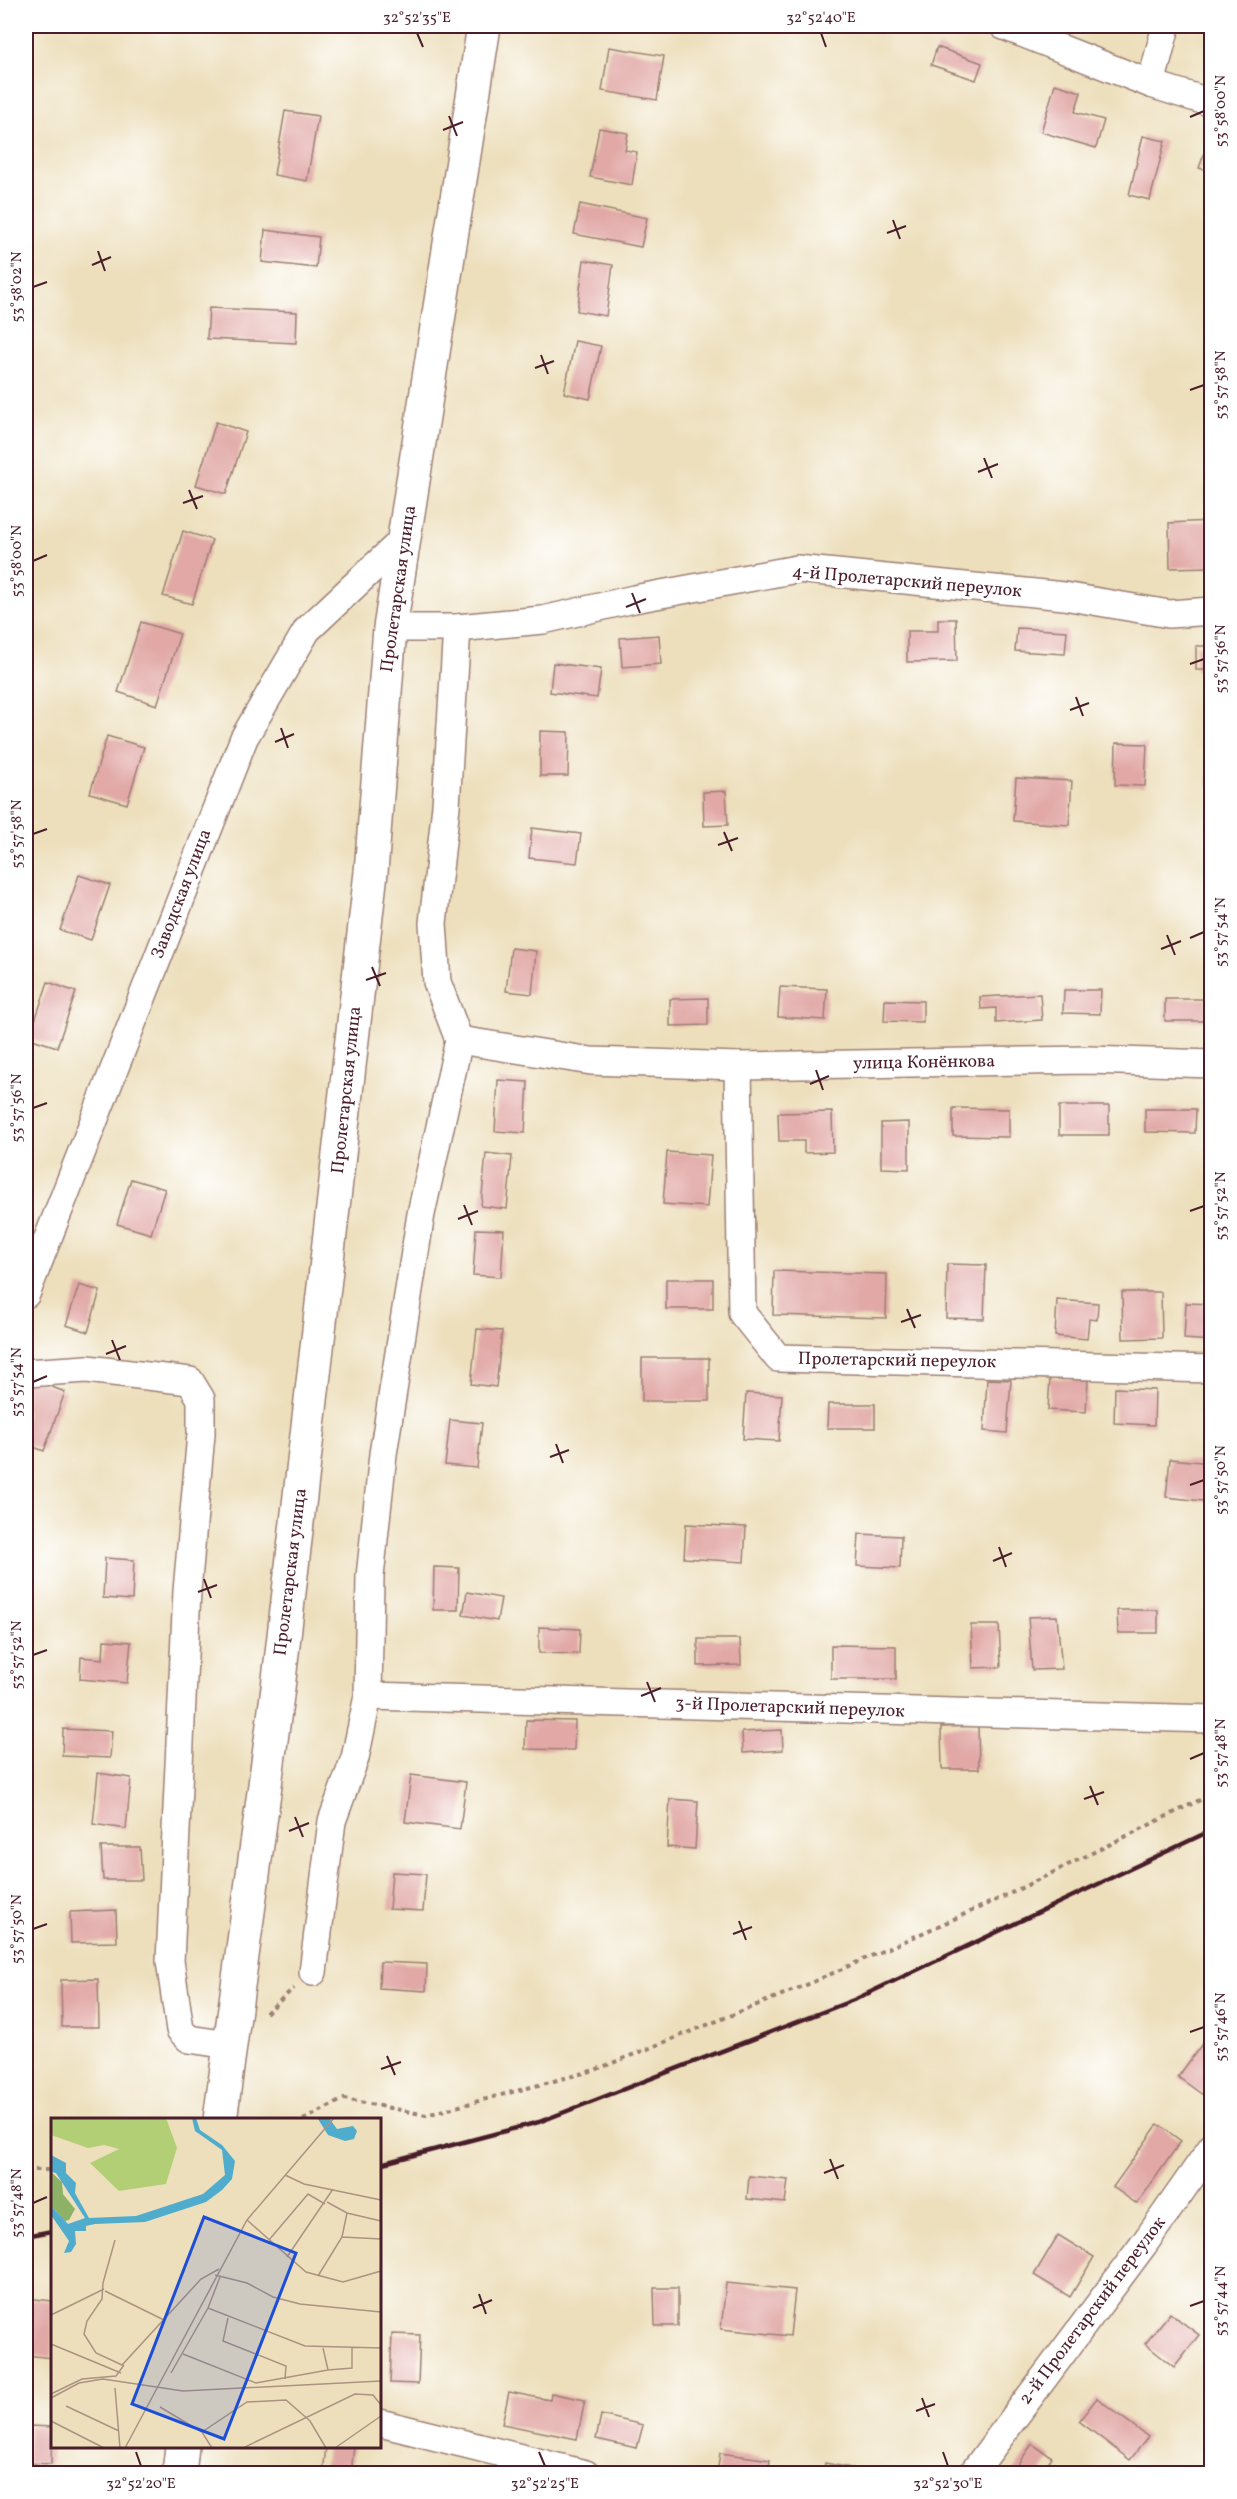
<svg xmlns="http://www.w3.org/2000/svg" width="1237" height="2499" font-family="Vollkorn,serif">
<rect width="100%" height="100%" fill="#fff"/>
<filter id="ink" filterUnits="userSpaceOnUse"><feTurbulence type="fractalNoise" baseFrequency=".0167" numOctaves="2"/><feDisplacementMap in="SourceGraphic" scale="12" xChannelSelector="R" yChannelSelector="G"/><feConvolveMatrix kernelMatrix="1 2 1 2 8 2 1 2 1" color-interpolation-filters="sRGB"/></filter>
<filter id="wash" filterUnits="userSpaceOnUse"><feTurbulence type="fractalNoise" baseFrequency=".008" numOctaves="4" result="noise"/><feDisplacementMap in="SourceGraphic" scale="24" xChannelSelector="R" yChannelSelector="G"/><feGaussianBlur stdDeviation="1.35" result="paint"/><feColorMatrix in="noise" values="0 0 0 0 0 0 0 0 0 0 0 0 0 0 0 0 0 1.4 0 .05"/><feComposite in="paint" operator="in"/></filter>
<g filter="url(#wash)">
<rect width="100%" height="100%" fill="#eddfbc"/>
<g id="blocks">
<g fill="#e1a8a6">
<polygon points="808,26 825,26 823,31"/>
<polygon points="609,47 664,56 657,100 602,91"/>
<polygon points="937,47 982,63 976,80 931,65"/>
<polygon points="1055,84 1081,92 1075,112 1104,120 1096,148 1041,132"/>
<polygon points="285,111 318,116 307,181 274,175"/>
<polygon points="599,128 628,133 625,150 637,152 632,185 590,177"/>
<polygon points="1143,136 1165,141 1150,200 1129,195"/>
<polygon points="1209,140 1212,141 1212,172 1199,168"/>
<polygon points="580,204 647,218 641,247 574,234"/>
<polygon points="265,230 319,237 316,268 262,262"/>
<polygon points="584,260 613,265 606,316 577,311"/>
<polygon points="209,308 297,312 296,343 207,339"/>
<polygon points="575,341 601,346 590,399 564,393"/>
<polygon points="216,422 246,432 226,494 196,485"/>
<polygon points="1210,521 1212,567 1170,568 1169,523"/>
<polygon points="183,531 212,540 192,604 163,596"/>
<polygon points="938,619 956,619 957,661 907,662 907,631 938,631"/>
<polygon points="141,622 180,634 157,705 118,692"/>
<polygon points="1017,628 1067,631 1065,654 1015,651"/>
<polygon points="659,635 661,664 622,667 620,638"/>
<rect x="1196" y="646" width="16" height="24"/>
<polygon points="553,663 601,669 597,698 550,692"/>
<polygon points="540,731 569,732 568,776 540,776"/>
<polygon points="107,736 144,747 127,804 90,793"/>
<polygon points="1116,743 1147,744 1145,786 1115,785"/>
<polygon points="1207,744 1212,744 1212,787 1208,787"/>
<polygon points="1016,778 1072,781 1069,825 1013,821"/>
<polygon points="726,791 728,825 704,826 703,792"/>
<polygon points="532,828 581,834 577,863 529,858"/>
<polygon points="79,875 110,885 91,940 60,930"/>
<polygon points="511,948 536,951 532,994 506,991"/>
<polygon points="48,982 76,992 57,1047 29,1038"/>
<polygon points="780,987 827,989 825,1020 778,1017"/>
<polygon points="1064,990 1101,990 1100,1014 1063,1013"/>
<polygon points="1040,994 1042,1020 996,1023 996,1008 981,1009 980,997"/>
<polygon points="708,998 708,1025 670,1026 670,999"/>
<polygon points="1165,999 1207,999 1208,1021 1165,1021"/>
<polygon points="885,1000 923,1001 923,1022 884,1021"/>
<polygon points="498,1080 528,1082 525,1133 495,1131"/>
<rect x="1059" y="1106" width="50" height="29"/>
<polygon points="953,1108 1009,1109 1009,1137 953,1136"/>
<polygon points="1145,1109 1196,1109 1195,1133 1145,1132"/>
<polygon points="832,1112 833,1152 804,1153 804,1141 779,1141 778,1113"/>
<polygon points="909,1122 909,1169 881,1168 881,1123"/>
<polygon points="667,1152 711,1155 707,1207 663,1204"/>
<polygon points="486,1153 512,1156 507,1209 481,1206"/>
<polygon points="131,1179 165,1189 151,1234 117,1224"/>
<polygon points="476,1229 504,1230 501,1277 473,1275"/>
<polygon points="947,1264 986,1265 984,1319 946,1318"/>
<polygon points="774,1271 887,1274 886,1318 773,1315"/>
<rect x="666" y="1279" width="47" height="30"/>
<polygon points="79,1285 100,1291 88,1332 66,1325"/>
<polygon points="1122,1292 1161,1292 1162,1338 1123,1339"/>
<polygon points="1057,1300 1098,1303 1097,1320 1089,1319 1087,1339 1055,1336"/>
<polygon points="1186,1303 1212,1304 1212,1341 1184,1339"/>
<polygon points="477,1329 502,1331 496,1387 471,1384"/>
<rect x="642" y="1358" width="67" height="43"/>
<polygon points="26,1377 65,1392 44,1451 26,1444"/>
<polygon points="1050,1378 1088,1380 1086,1412 1048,1410"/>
<polygon points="987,1379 1011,1380 1007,1433 984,1431"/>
<polygon points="1115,1388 1155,1390 1154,1425 1114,1423"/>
<polygon points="746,1393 782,1395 779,1441 743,1439"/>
<polygon points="828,1404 875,1404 875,1428 827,1428"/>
<polygon points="450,1420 482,1423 477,1468 445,1465"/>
<polygon points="1170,1459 1212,1463 1212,1502 1166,1497"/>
<polygon points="26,1463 31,1465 26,1479"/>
<polygon points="686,1524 746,1527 744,1562 684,1558"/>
<polygon points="859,1534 901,1536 900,1568 857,1566"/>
<polygon points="105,1558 134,1560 132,1600 103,1598"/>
<polygon points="434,1567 459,1568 458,1610 433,1610"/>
<polygon points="467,1592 501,1598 497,1621 463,1615"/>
<polygon points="1117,1610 1158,1610 1158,1633 1118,1633"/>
<polygon points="1057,1616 1062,1669 1032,1670 1028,1617"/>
<polygon points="971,1625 999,1625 1001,1667 973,1668"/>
<polygon points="539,1627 580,1629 579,1654 539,1653"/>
<polygon points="698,1639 740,1639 741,1665 698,1666"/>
<polygon points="104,1640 131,1642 127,1683 80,1679 81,1657 103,1659"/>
<polygon points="831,1645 896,1646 896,1679 831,1679"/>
<polygon points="526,1720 575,1721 574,1750 525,1749"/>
<polygon points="978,1726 979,1769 942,1769 941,1727"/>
<polygon points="63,1729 112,1731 110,1758 62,1756"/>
<polygon points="782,1730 783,1750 743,1753 742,1732"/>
<polygon points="98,1773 131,1778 126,1829 93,1824"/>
<polygon points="411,1775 466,1782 460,1829 405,1822"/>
<polygon points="670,1799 698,1801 695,1849 667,1847"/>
<polygon points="101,1847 140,1847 142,1880 103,1880"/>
<polygon points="392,1872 426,1874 423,1911 389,1909"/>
<polygon points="116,1910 117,1942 71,1943 70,1912"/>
<polygon points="380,1962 427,1964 426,1991 379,1988"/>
<polygon points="98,1979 99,2027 62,2027 61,1980"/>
<polygon points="1212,2030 1212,2083 1203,2095 1178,2077"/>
<polygon points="1158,2124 1181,2141 1137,2204 1113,2187"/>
<polygon points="749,2176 788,2180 785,2203 747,2199"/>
<polygon points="1058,2235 1094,2257 1070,2297 1034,2275"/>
<polygon points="726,2283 795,2290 790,2336 721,2329"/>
<polygon points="654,2288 678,2288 678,2326 655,2326"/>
<polygon points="26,2298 52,2301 52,2358 26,2355"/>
<polygon points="1170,2313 1199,2335 1174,2367 1145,2344"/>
<polygon points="392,2334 420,2335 418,2384 390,2383"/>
<polygon points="509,2392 550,2400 551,2393 585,2400 577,2439 502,2424"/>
<polygon points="1097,2398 1148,2437 1130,2460 1079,2421"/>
<polygon points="601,2415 643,2425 637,2448 596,2439"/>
<polygon points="29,2426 52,2427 51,2464 27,2463"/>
<polygon points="1032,2444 1052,2457 1040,2474 1011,2474"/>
<polygon points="326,2446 354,2446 351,2474 323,2474"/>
<polygon points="720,2453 770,2460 768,2474 717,2474"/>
<polygon points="825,2463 872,2472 872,2474 823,2474"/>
<polygon points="439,2469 459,2472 459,2474 438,2474"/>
</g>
</g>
</g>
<g filter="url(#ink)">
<use href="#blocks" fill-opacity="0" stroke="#9c7f74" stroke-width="1.5"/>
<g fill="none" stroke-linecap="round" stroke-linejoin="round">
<defs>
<g id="minor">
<polyline points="1004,26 1151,84 1212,103"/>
<polyline points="1151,84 1166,26"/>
<polyline points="390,628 457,628 543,620 634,599 797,569 1064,596 1169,614 1212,611"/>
<polyline points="459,1040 591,1061 738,1066 1089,1060 1212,1064"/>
<polyline points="738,1066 742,1313 778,1358 1212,1369"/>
<polyline points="26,1294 244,738 307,630 406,537"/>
<polyline points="26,1373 87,1369 190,1381 201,1399 201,1434 187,1591 170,1961 180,2030 189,2039 229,2045"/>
<polyline points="368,1696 1212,1719"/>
<polyline points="313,1972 332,1821 355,1758 368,1696 370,1577 383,1454 421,1214 459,1040 437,982 433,923 446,806 457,628"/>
<polyline points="380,2423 586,2474"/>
<polyline points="972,2474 1144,2244 1212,2147"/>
</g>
<g id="major">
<polyline points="220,2120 278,1688 325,1278 371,872 390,628 484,26"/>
<polyline points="179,2474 182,2446"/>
</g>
</defs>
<use href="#minor" stroke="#9c7f74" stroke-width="30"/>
<use href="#major" stroke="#9c7f74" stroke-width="36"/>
<g stroke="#9c7f74" stroke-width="4" stroke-dasharray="4.5 4.5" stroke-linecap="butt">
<polyline points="266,2013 294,1988"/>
<polyline points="303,2120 344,2099 426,2115 595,2070 804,1986 1003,1897 1212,1794"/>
<polyline points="26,2170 52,2170"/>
</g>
<use href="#minor" stroke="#fff" stroke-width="27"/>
<use href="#major" stroke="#fff" stroke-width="33"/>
<g stroke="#4a1f2b" stroke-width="4.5">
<polyline points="380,2164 539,2122 856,1999 1212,1830"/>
<polyline points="26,2236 52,2231"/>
</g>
</g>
</g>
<path fill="none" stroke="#4a1f2b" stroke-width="2" d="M417 33 423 47M821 33 826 47M449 116 457 136M1190 117 1204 111M443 130 463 122M893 220 900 239M887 233 906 226M98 251 105 271M92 265 111 257M33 287 47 282M541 355 548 374M535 368 554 361M1190 390 1204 385M984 458 992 478M978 472 998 464M189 490 197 509M183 503 203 496M33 561 47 555M632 593 640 613M626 607 646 599M1190 664 1204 659M1076 697 1083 716M1070 710 1089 703M281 728 288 748M275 742 294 734M724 832 732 851M33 834 47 829M718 845 738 838M1167 935 1175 955M1190 938 1204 932M1161 949 1181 941M372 967 380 986M366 980 386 973M816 1070 823 1090M810 1084 829 1076M33 1108 47 1103M464 1205 472 1225M1190 1211 1204 1206M458 1219 478 1211M907 1309 915 1328M901 1322 921 1315M112 1340 120 1360M106 1354 126 1346M33 1382 47 1376M556 1444 563 1463M550 1457 569 1450M1190 1485 1204 1480M999 1547 1006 1567M993 1561 1012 1553M204 1579 211 1598M198 1592 217 1585M33 1655 47 1650M647 1682 655 1702M641 1696 661 1688M1190 1759 1204 1753M1090 1786 1098 1805M1084 1799 1104 1792M295 1817 303 1837M289 1831 309 1823M739 1921 746 1940M33 1929 47 1924M733 1934 752 1927M1190 2032 1204 2027M387 2056 395 2075M381 2069 401 2062M830 2159 838 2179M824 2173 844 2165M33 2203 47 2197M479 2294 486 2314M1190 2306 1204 2301M473 2308 492 2300M922 2398 929 2417M916 2411 935 2404M136 2452 141 2466M539 2452 545 2466M943 2452 948 2466"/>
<g text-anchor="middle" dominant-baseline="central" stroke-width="6" stroke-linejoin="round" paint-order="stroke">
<g font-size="18" fill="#4a1f2b" stroke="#fff">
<text transform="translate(907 582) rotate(5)">4-й Пролетарский переулок</text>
<text transform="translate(399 589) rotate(-82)">Пролетарская улица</text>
<text transform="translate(182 894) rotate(-69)">Заводская улица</text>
<text transform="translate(924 1063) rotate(-1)">улица Конёнкова</text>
<text transform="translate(347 1090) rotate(-84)">Пролетарская улица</text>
<text transform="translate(897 1361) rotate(1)">Пролетарский переулок</text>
<text transform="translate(291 1572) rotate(-83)">Пролетарская улица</text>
<text transform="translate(790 1708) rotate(2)">3-й Пролетарский переулок</text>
<text transform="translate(1093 2311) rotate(-53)">2-й Пролетарский переулок</text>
</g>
</g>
<g transform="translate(51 2118)">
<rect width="330" height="330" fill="#eddfbc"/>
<path d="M0 0H115L126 30 115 66 68 73 39 45 68 31 53 27 37 30 0 17Z" fill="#b2cf76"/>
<path d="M0 54 11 64 12 76 24 91 18 102 14 103 0 88Z" fill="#8db267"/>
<path d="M141 0H145L149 12 171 27 184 43 181 61 171 72 155 84 94 104 44 106 35 108V113H24L25 126 20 134 13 135 18 123 0 97V88L17 106 34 100 5 55 0 54V37L15 45V55L25 65 24 75 38 100 85 98 152 76 174 57 171 32 144 13ZM278 0 286 11 302 8 306 13 303 21 294 23 277 17 267 1Z" fill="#4faccd"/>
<path fill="none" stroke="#ac9282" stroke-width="1.5" d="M234 57 253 66 330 82M276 84 296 95 330 103M196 102 255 154 292 164 330 153M291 119 330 121M64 122 52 165 51 181 36 203 33 216 45 235 71 247 150 161 168 151M218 122 257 76 274 86M236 139 282 71M164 157 196 165 222 179 249 186 330 194M267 158 291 119 296 95M54 173 113 202M157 190 254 228 330 230M0 197 53 171M177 200 172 223 235 248 234 261M0 226 70 255M272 230 277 252 301 250V230M132 236 205 265 277 252M120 255 157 190 169 159M64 270 69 330M0 276 31 261 65 258 73 247M0 280 28 265 52 261 132 273 330 263M15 288 68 313M109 289 151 314 161 330M0 303 53 330M151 314 196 284 235 282 259 303 275 330M74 330 196 102 283 0M192 330 304 276 322 277 330 287M284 330 330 298"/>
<path fill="#1d4ed8" fill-opacity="0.15" stroke="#1d4ed8" stroke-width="3" d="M153 99 245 135 173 321 81 286Z"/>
<rect width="330" height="330" fill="none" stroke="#4a1f2b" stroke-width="3"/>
</g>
<rect width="1237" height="2499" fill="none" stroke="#fff" stroke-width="66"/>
<rect x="33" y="33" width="1171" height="2433" fill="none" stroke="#4a1f2b" stroke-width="2"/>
<g font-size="15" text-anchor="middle" fill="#4a1f2b">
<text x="417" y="22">32°52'35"E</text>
<text x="821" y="22">32°52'40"E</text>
<text transform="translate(1220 111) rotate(-90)" y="5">53°58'00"N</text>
<text transform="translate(16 287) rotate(-90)" y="5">53°58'02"N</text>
<text transform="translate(1220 385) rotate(-90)" y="5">53°57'58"N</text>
<text transform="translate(16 561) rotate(-90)" y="5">53°58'00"N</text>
<text transform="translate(1220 659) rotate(-90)" y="5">53°57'56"N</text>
<text transform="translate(16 834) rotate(-90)" y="5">53°57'58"N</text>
<text transform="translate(1220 932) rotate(-90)" y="5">53°57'54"N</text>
<text transform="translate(16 1108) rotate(-90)" y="5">53°57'56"N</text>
<text transform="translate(1220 1206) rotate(-90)" y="5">53°57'52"N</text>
<text transform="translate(16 1382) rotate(-90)" y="5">53°57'54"N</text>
<text transform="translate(1220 1480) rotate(-90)" y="5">53°57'50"N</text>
<text transform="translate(16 1655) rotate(-90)" y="5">53°57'52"N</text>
<text transform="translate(1220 1753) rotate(-90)" y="5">53°57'48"N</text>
<text transform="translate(16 1929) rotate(-90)" y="5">53°57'50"N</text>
<text transform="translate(1220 2027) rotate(-90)" y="5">53°57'46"N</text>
<text transform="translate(16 2203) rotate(-90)" y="5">53°57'48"N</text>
<text transform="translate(1220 2301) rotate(-90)" y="5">53°57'44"N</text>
<text x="141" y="2488">32°52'20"E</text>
<text x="545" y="2488">32°52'25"E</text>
<text x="948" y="2488">32°52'30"E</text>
</g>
</svg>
